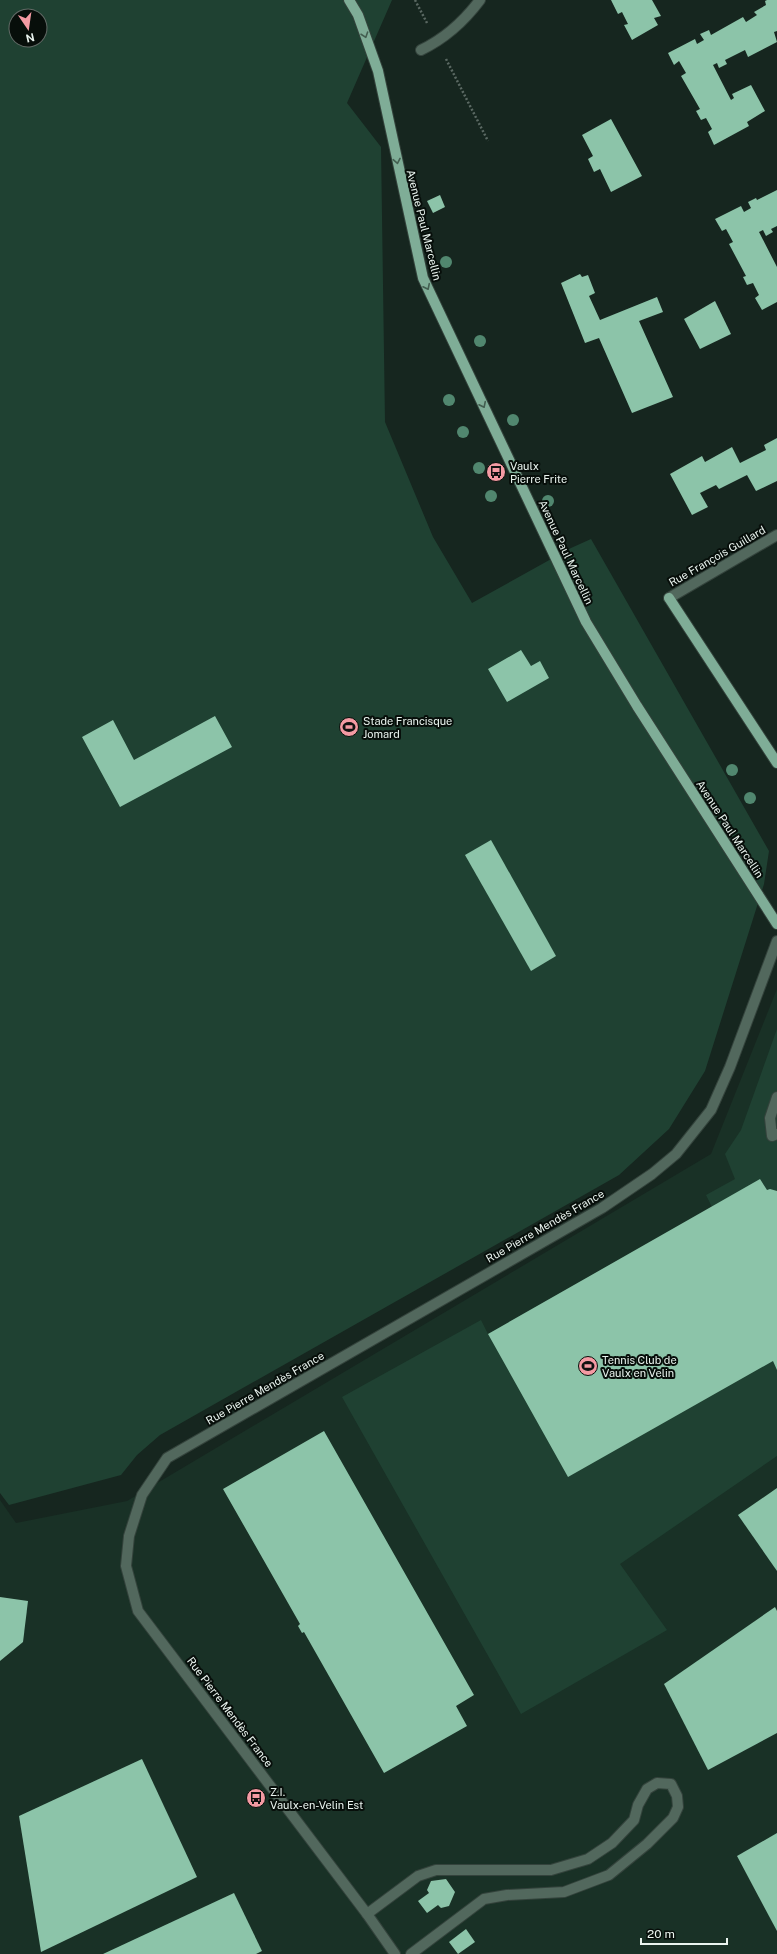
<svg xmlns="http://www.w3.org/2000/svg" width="777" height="1954" font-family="'Public Sans',sans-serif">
<rect width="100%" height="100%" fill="#16261f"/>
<polygon fill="#193126" points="777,989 777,1954 0,1954 0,1500 16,1523 127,1501 711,1154"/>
<g fill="#1f4132" fill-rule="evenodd">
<path d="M0 0H392L347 103 381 147 385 422 433 537 472 603 571 548 591 539 769 851 764 884 705 1071 669 1129 619 1175 160 1435 137 1455 121 1475 9 1505 0 1493ZM16 16H40V40H16Z"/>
<polygon points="777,1029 777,1456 620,1564 667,1630 521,1714 342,1397 481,1320 488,1334 712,1207 706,1195 735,1179 725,1154 741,1130"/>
</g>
<g fill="#8cc4a9">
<polygon points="611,0 652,0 661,16 654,18 658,25 632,40 624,25 628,24 622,12 618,14"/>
<polygon points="767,0 777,0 777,31 774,32 777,42 748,57 745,50 725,60 727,64 719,68 717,63 713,65 731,100 734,98 732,94 751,85 765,111 747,122 749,126 714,145 708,132 712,129 706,118 701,120 696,111 700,109 681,76 686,73 679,61 674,65 668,53 695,39 697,44 704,40 700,34 709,30 711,35 743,17 746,22 757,15 754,12 766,5 765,1"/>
<polygon points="611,119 642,176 611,192 600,169 594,172 588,159 593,156 582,135"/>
<polygon points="777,190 777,226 771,229 773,232 766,236 763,230 759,232 777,267 777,302 762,310 755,298 759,295 753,283 747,285 743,277 746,276 729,244 733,242 726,229 722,231 715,219 741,206 744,212 751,208 748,202 756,198 757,200"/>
<polygon points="440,195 445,207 433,213 427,201"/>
<polygon points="580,274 582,277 588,275 595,293 589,296 600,320 657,297 663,312 639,321 673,397 632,413 599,338 585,343 561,283"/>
<polygon points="715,301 731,334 700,349 684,319"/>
<polygon points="777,438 777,481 756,491 747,475 719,489 716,485 700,493 708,507 692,515 670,474 702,456 705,462 732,447 740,463 766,450 764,445"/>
<polygon points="521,650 531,666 540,661 549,678 507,702 488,669"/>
<polygon points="215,716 232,747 120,807 82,737 113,720 134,760"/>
<polygon points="491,840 556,956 531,971 465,855"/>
<polygon points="760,1179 767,1190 770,1189 777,1191 777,1370 773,1361 568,1477 488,1334"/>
<polygon points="324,1431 474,1695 456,1706 467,1726 384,1773 304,1632 302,1633 298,1626 300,1624 223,1489"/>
<polygon points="777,1488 777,1571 738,1515"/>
<polygon points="0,1597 28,1601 23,1642 0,1661"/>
<polygon points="775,1607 777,1611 777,1733 708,1770 664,1684"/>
<polygon points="142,1759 197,1877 41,1952 19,1816"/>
<polygon points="777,1833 777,1931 737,1856"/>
<polygon points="446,1879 455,1892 449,1906 441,1908 438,1905 427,1913 418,1901 429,1893 427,1890 431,1881"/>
<polygon points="234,1893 262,1951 256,1954 103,1954"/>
<polygon points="466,1929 475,1942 458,1954 449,1942"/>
</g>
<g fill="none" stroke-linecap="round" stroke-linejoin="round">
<defs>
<g id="service">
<polyline points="777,1097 770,1118 772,1136 777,1134"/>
<polyline points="367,1914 418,1876 436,1870 551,1870 588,1859 612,1843 634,1820 638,1805 647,1789 657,1783 671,1784 677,1796 678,1807 673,1818 647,1844 609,1875 564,1892 507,1895 484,1899 411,1954"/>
</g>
<g id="minor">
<path d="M421 50C444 39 465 20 480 0"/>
<polyline points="669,598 777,535"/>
<polyline points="395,1954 367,1914 138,1611 126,1566 129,1536 142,1495 167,1458 602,1208 652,1174 676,1154 711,1110 730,1067 777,941"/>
</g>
<g id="primary">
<polyline points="349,0 358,15 378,71 423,278 586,622 637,706 777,924"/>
<polyline points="669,598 777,763"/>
</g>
</defs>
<use href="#service" stroke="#34433c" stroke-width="12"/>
<use href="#minor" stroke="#34433c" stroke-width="12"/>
<use href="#primary" stroke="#34433c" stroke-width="12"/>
<g stroke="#5b6963" stroke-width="2.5" stroke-dasharray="2 2" stroke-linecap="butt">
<polyline points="415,0 427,23"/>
<polyline points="446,59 488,141"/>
</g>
<use href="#service" stroke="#52685d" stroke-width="10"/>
<use href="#minor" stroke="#52685d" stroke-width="10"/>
<use href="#primary" stroke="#7fad97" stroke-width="10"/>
</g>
<g fill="#51876f">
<circle cx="446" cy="262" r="6"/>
<circle cx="480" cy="341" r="6"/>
<circle cx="449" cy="400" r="6"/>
<circle cx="513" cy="420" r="6"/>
<circle cx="463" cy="432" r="6"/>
<circle cx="479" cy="468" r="6"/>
<circle cx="491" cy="496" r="6"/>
<circle cx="548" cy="501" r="6"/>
<circle cx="732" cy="770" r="6"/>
<circle cx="750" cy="798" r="6"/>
</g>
<defs><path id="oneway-chevron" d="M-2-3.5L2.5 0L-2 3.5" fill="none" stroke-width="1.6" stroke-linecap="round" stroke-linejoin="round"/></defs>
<g stroke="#435e50">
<use href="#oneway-chevron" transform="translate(365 35) rotate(71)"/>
<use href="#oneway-chevron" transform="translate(397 161) rotate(79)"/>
<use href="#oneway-chevron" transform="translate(427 287) rotate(64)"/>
<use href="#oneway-chevron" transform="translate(483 405) rotate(64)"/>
</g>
<defs>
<symbol id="bus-disc" viewBox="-11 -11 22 22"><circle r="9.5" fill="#f49aa3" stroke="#070e0a"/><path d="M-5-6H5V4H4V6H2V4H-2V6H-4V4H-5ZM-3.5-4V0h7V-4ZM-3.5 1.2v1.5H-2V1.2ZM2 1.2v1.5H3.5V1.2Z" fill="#111"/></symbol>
<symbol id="stadium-disc" viewBox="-11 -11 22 22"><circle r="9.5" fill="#f49aa3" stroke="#070e0a"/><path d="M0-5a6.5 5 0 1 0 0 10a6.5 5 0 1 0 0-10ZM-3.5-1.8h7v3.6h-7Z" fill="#111"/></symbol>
</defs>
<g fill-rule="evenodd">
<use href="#bus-disc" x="485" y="461" width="22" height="22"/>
<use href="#stadium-disc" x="338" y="716" width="22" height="22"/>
<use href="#stadium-disc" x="577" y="1355" width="22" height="22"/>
<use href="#bus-disc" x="245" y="1787" width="22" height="22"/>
</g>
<g text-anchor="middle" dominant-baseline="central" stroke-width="4" stroke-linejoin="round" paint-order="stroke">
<g font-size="11" fill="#eaf4ef" stroke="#070e0a">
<text transform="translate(424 225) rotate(76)">Avenue Paul Marcellin</text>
<text transform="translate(566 552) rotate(65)">Avenue Paul Marcellin</text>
<text transform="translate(717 556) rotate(-30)">Rue François Guillard</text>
<text transform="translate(730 829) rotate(57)">Avenue Paul Marcellin</text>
<text transform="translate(545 1226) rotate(-30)">Rue Pierre Mendès France</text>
<text transform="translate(265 1388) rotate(-30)">Rue Pierre Mendès France</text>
<text transform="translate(230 1712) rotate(53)">Rue Pierre Mendès France</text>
</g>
<g font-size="11" fill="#eaf4ef" stroke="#070e0a" text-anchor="start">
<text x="510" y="466">Vaulx<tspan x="510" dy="13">Pierre Frite</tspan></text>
<text x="363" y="721">Stade Francisque<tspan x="363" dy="13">Jomard</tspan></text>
<text x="602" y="1360">Tennis Club de<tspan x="602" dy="13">Vaulx en Velin</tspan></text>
<text x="270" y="1792">Z.I.<tspan x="270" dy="13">Vaulx-en-Velin Est</tspan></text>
</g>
</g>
<g transform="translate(28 28) rotate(167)"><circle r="19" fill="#070e0a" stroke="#626a66"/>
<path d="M0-3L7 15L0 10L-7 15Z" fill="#f49aa3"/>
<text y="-6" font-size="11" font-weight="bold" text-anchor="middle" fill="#eaf4ef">N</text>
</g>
<path d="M641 1938v6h86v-6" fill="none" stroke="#eaf4ef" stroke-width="2"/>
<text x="647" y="1938" font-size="12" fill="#eaf4ef" stroke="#070e0a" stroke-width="3" paint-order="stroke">20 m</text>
</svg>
